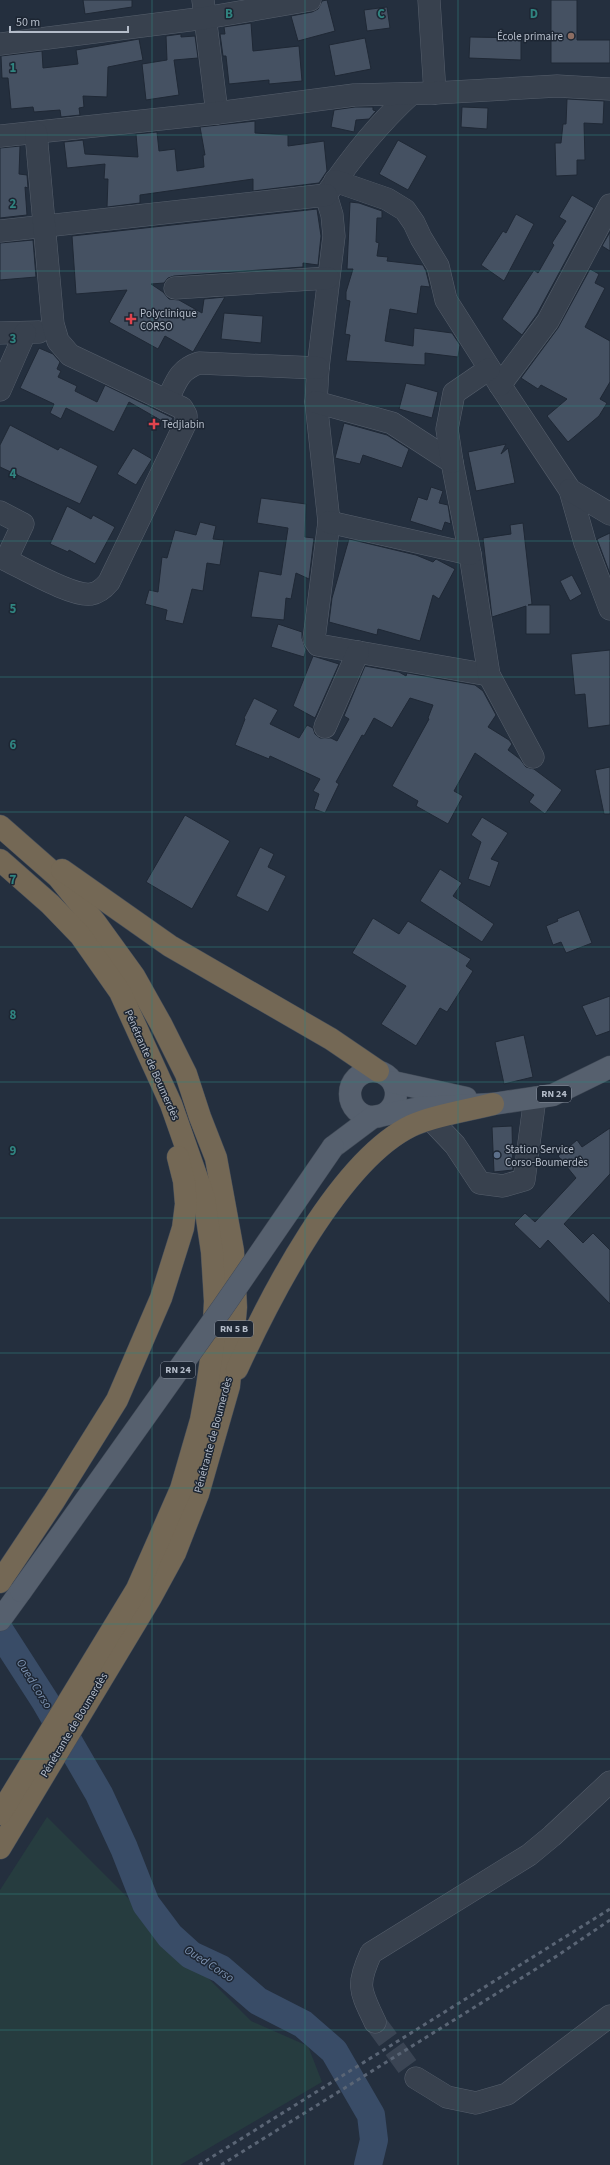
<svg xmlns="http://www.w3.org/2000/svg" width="610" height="2165" font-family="'Source Sans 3',sans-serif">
<rect width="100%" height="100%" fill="#242f3e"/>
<polygon fill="#263c3f" points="47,1817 251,2021 308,2046 322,2082 180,2165 0,2165 0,1890"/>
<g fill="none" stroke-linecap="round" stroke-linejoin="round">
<polyline stroke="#394c67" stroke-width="28" points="0,1631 45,1701 99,1794 124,1848 146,1904 170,1936 191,1955 221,1969 258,2001 303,2024 334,2051 371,2115 374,2140 368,2165"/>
</g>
<g fill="#455162" stroke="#1f2835">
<polygon points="83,0 132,0 132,7 85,14"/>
<polygon points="327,0 335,31 298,41 291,16 312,12 318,9 322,1"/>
<polygon points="551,0 577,0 577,40 610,40 610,63 551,63"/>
<polygon points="387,7 390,28 367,31 364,10"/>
<polygon points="251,23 253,51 299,46 302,81 269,84 269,80 229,84 226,56 223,56 220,34 225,34 224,27"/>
<polygon points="181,34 181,37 195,36 198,58 174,60 179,95 146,100 142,64 167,60 166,36"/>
<polygon points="470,37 521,38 521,60 469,58"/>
<polygon points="365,38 371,69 335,76 329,45"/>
<polygon points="139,39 143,60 108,67 107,97 83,96 84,107 79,108 80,115 61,117 60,110 34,112 33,107 11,109 8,78 2,78 1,56 42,51 43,68 78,64 76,50"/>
<polygon points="567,99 604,101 603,124 584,123 585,160 577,160 577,175 556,176 555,143 561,143 563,124 566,124"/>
<polygon points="355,107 373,107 373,110 376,111 369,119 356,120 354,132 331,127 334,110"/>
<polygon points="462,107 488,108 487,129 461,127"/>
<polygon points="255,121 255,133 288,135 288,146 324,141 327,171 319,183 253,191 253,179 140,195 140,203 107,207 108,179 104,179 105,164 67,168 64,142 83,140 85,154 138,157 136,134 157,132 159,151 175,149 177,171 204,167 203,155 205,155 200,127"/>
<polygon points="398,140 427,156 408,190 379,174"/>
<polygon points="20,146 19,174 27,175 28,188 25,187 27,215 0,218 0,148"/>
<polygon points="572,195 594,208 537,314 522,335 502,319 534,270 538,273 554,245 552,243 566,221 559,217"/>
<polygon points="350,202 359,203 382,211 382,218 377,218 376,242 379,243 377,256 388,257 387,261 423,265 426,271 430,287 421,286 417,314 390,309 385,341 413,346 414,328 452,333 460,345 458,357 425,353 425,365 346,361 350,335 345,334 350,301 346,300 346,292 353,269 347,269"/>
<polygon points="317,209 321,236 318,265 303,263 303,267 174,276 168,278 164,283 151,284 163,292 169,299 179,300 202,313 204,299 225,297 193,352 165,336 158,349 109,322 127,290 76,294 72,236"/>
<polygon points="516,214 534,224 504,281 481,265 503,231 506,233"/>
<polygon points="610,232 610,251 602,246"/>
<polygon points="33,240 36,277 0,280 0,243"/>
<polygon points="590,269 599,274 595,283 605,288 585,327 610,341 610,382 600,399 607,403 599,416 568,442 547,416 567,399 541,385 538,389 521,378 558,328"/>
<polygon points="224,313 263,316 261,343 221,339"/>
<polygon points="39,348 53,354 60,362 57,369 61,371 58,377 77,386 75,391 97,402 105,385 173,418 169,425 129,402 114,432 66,408 61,419 50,413 54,404 20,388"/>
<polygon points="406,383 438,392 432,418 399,409"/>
<polygon points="344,423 387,435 409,449 402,468 363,455 360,464 335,458"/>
<polygon points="10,425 58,450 60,447 98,466 80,504 0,467 0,445"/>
<polygon points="506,444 501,454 508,448 515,483 476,491 468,452"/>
<polygon points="133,448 152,459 136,485 117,474"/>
<polygon points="431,487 443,491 439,503 448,505 451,524 445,522 442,531 410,521 418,497 427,500"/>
<polygon points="261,498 306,504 305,537 314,538 309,579 296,573 291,599 286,598 284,620 251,617 259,571 281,575 288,528 257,523"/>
<polygon points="67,506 91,519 93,515 115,527 95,564 69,550 68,552 50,544"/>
<polygon points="200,522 216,526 213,539 224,540 220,565 207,563 203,591 192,589 183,624 165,620 167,610 145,604 149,590 158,592 162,557 167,558 175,530 196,535"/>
<polygon points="523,523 532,604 528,605 550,605 550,634 526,634 526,606 492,617 483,538 511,534 510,525"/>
<polygon points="610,533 610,574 597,539"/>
<polygon points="349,539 416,555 433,562 436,559 455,569 439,599 433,595 420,641 378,629 377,635 329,622 332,598"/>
<polygon points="572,575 582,594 570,601 560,581"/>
<polygon points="278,624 302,632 302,638 306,650 304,657 271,647"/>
<polygon points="610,650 610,725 588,728 585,694 575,695 571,654"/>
<polygon points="313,656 339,664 315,718 293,706"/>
<polygon points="365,666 399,672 406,676 407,673 475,685 483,691 496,715 488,727 509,740 512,744 508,750 520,759 526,767 534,769 562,790 545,814 529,802 534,795 475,753 454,791 463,796 448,824 416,806 418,801 392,786 429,719 428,718 433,705 410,698 392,728 374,718 364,736 362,735 336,782 339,784 325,813 314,809 319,794 313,791 320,779 270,756 269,759 235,745 245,719 244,718 254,698 278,710 270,724 299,738 307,725 313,728 315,734 320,738 331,738 337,741 349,719 344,716"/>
<polygon points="610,767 610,814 604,814 595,770"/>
<polygon points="185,815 230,841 192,909 146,882"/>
<polygon points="482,817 508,833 491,859 499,862 490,887 468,879 481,842 471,835"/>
<polygon points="260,847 274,854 268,867 286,876 268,912 236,896"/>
<polygon points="440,869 462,883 453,896 494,924 482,942 420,901"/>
<polygon points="579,910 592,943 566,953 561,942 553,945 546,926 558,921 557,919"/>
<polygon points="373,918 399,934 408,921 471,959 466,966 473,971 447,1012 440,1008 416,1046 381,1024 406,986 352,953"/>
<polygon points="610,996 610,1031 596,1036 582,1006"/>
<polygon points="524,1035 533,1077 504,1084 495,1042"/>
<polygon points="512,1126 513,1170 494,1172 492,1127"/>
<polygon points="610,1128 610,1174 564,1224 583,1243 593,1233 610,1250 610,1304 548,1240 540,1249 514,1224 525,1213 535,1222 576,1178 558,1156 577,1140 582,1147"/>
</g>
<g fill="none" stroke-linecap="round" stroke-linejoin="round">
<polyline stroke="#3a4453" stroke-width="22" stroke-dasharray="22 11" stroke-linecap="butt" points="375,2022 416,2078"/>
<defs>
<g id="minor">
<polyline points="203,0 217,113"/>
<polyline points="429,0 435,93"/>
<polyline points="0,44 205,18 310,0"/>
<path d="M411 94C378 124 351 158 326 195L332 215 334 236 318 368 316 402 329 522 314 639 318 645 489 675"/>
<polyline points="0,136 217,113 354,95 435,93 557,86 610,89"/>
<polyline points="335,181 387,199 405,210 414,223 421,238 438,266 446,300 500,385 570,490 585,543 610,609"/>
<polyline points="0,231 326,195"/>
<polyline points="175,288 328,278"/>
<polyline points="0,333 39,332"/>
<polyline points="500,385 548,321 610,205"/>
<polyline points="0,390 25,333"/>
<path d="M167 401C176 383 178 370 199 363L318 368"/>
<polyline points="316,402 392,423 452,462 470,554 489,675 533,757"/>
<polyline points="452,462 447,429 454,393 489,369"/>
<polyline points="570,490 610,514"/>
<path d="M0 512 23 524 6 560C25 569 73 597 91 594 99 593 104 588 109 582L186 422V415L182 408 70 355 58 341 53 324 36 133"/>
<polyline points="329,522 470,554"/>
<polyline points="325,727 358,652"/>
<polyline points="420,1108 455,1145 480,1183 503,1186 524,1180 535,1098"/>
<path d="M375 2022C360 1990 356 1986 371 1953L529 1855 552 1836 610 1782"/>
<polyline points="416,2078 447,2097 476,2103 507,2094 610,2016"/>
</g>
<g id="major">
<circle cx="373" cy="1094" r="23"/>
<polyline points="393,1082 466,1098"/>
<polyline points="333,1147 373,1117 420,1108 493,1104 553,1095 610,1067"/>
<polyline points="0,1620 21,1591"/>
</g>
<g id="highway">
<polyline points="0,826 58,877 95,922 134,976 161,1024 186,1074 200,1117 216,1158 233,1251 236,1307 229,1386 198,1494 175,1553 151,1597 0,1848"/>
<polyline points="0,860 50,904 80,935 120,992 171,1104 204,1198 212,1252 215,1301 213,1345 207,1387 201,1420 181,1489 137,1589 0,1814"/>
<polyline points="62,870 170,946 331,1039 378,1071"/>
<path d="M237 1369C270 1297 339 1161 411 1126 431 1116 470 1110 493 1104"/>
<polyline points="0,1582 54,1501 117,1400 161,1298 183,1228 186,1204 184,1181 178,1157"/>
</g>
</defs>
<use href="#minor" stroke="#565f6c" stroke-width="23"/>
<use href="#major" stroke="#414a57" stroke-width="23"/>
<use href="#highway" stroke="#434c59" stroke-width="23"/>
<use href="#minor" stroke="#38414e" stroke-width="22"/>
<use href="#major" stroke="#56606e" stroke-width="22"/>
<use href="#highway" stroke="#746855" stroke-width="22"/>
<g stroke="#5a6575" stroke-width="3" stroke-dasharray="4 4" stroke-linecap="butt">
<polyline points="199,2165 610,1909"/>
<polyline points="221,2165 560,1954 610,1920"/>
</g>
<defs>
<polyline id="major-bridge" points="21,1591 223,1307 333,1147"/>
</defs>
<use href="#major-bridge" stroke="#414a57" stroke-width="23" stroke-linecap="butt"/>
<use href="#major-bridge" stroke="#56606e" stroke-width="22"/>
</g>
<path fill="none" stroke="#308480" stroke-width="1" stroke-opacity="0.55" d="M152 0V2165M305 0V2165M458 0V2165M0 135H610M0 271H610M0 406H610M0 541H610M0 677H610M0 812H610M0 947H610M0 1082H610M0 1218H610M0 1353H610M0 1488H610M0 1624H610M0 1759H610M0 1894H610M0 2030H610"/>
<circle fill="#8d6e63" stroke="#1d2633" stroke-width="1.5" cx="571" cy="36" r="4"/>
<g fill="#e0444e" stroke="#1d2633" stroke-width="1.5">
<path d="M129 313h4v4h4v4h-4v4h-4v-4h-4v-4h4z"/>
<path d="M152 418h4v4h4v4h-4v4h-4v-4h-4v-4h4z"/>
</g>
<circle fill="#5c6f8a" stroke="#1d2633" stroke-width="1.5" cx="497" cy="1155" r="4"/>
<g text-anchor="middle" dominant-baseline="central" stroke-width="3" stroke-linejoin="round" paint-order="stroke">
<g fill="#1d2633" stroke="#878f9c" stroke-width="1">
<rect x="537" y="1086" width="34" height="16" rx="3"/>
<rect x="215" y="1321" width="38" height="16" rx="3"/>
<rect x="161" y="1362" width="34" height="16" rx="3"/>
</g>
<g font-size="10" font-weight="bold" fill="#b4bcc9">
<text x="554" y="1094">RN 24</text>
<text x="234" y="1329">RN 5 B</text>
<text x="178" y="1370">RN 24</text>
</g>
<g font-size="11" fill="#b4bcc9" stroke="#1d2633" text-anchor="start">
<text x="563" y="36" text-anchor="end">École primaire</text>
<text x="140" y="313">Polyclinique<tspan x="140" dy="13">CORSO</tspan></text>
<text x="162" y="424">Tedjlabin</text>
<text x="505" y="1149">Station Service<tspan x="505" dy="13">Corso-Boumerdès</tspan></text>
</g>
<g font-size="11" fill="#b4bcc9" stroke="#1d2633">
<text transform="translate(152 1065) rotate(66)">Pénétrante de Boumerdès</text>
<text transform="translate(213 1435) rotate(-75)">Pénétrante de Boumerdès</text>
<text transform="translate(74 1725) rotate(-59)">Pénétrante de Boumerdès</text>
</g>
<g font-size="12" font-style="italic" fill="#7c92b1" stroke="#1d2633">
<text transform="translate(34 1684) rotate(58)">Oued Corso</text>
<text transform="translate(209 1964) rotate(33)">Oued Corso</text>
</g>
</g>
<g font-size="13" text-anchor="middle" font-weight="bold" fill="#308480" stroke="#1d2633" stroke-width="3" stroke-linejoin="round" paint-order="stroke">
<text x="229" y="18">B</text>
<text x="381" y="18">C</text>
<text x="534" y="18">D</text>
<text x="13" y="72">1</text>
<text x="13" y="208">2</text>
<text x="13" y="343">3</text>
<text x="13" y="478">4</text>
<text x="13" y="613">5</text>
<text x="13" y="749">6</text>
<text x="13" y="884">7</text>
<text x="13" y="1019">8</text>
<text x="13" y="1155">9</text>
</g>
<path d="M10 26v6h118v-6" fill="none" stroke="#b4bcc9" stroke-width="2"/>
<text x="16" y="26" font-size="12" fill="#b4bcc9" stroke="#1d2633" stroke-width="3" paint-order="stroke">50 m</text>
</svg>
